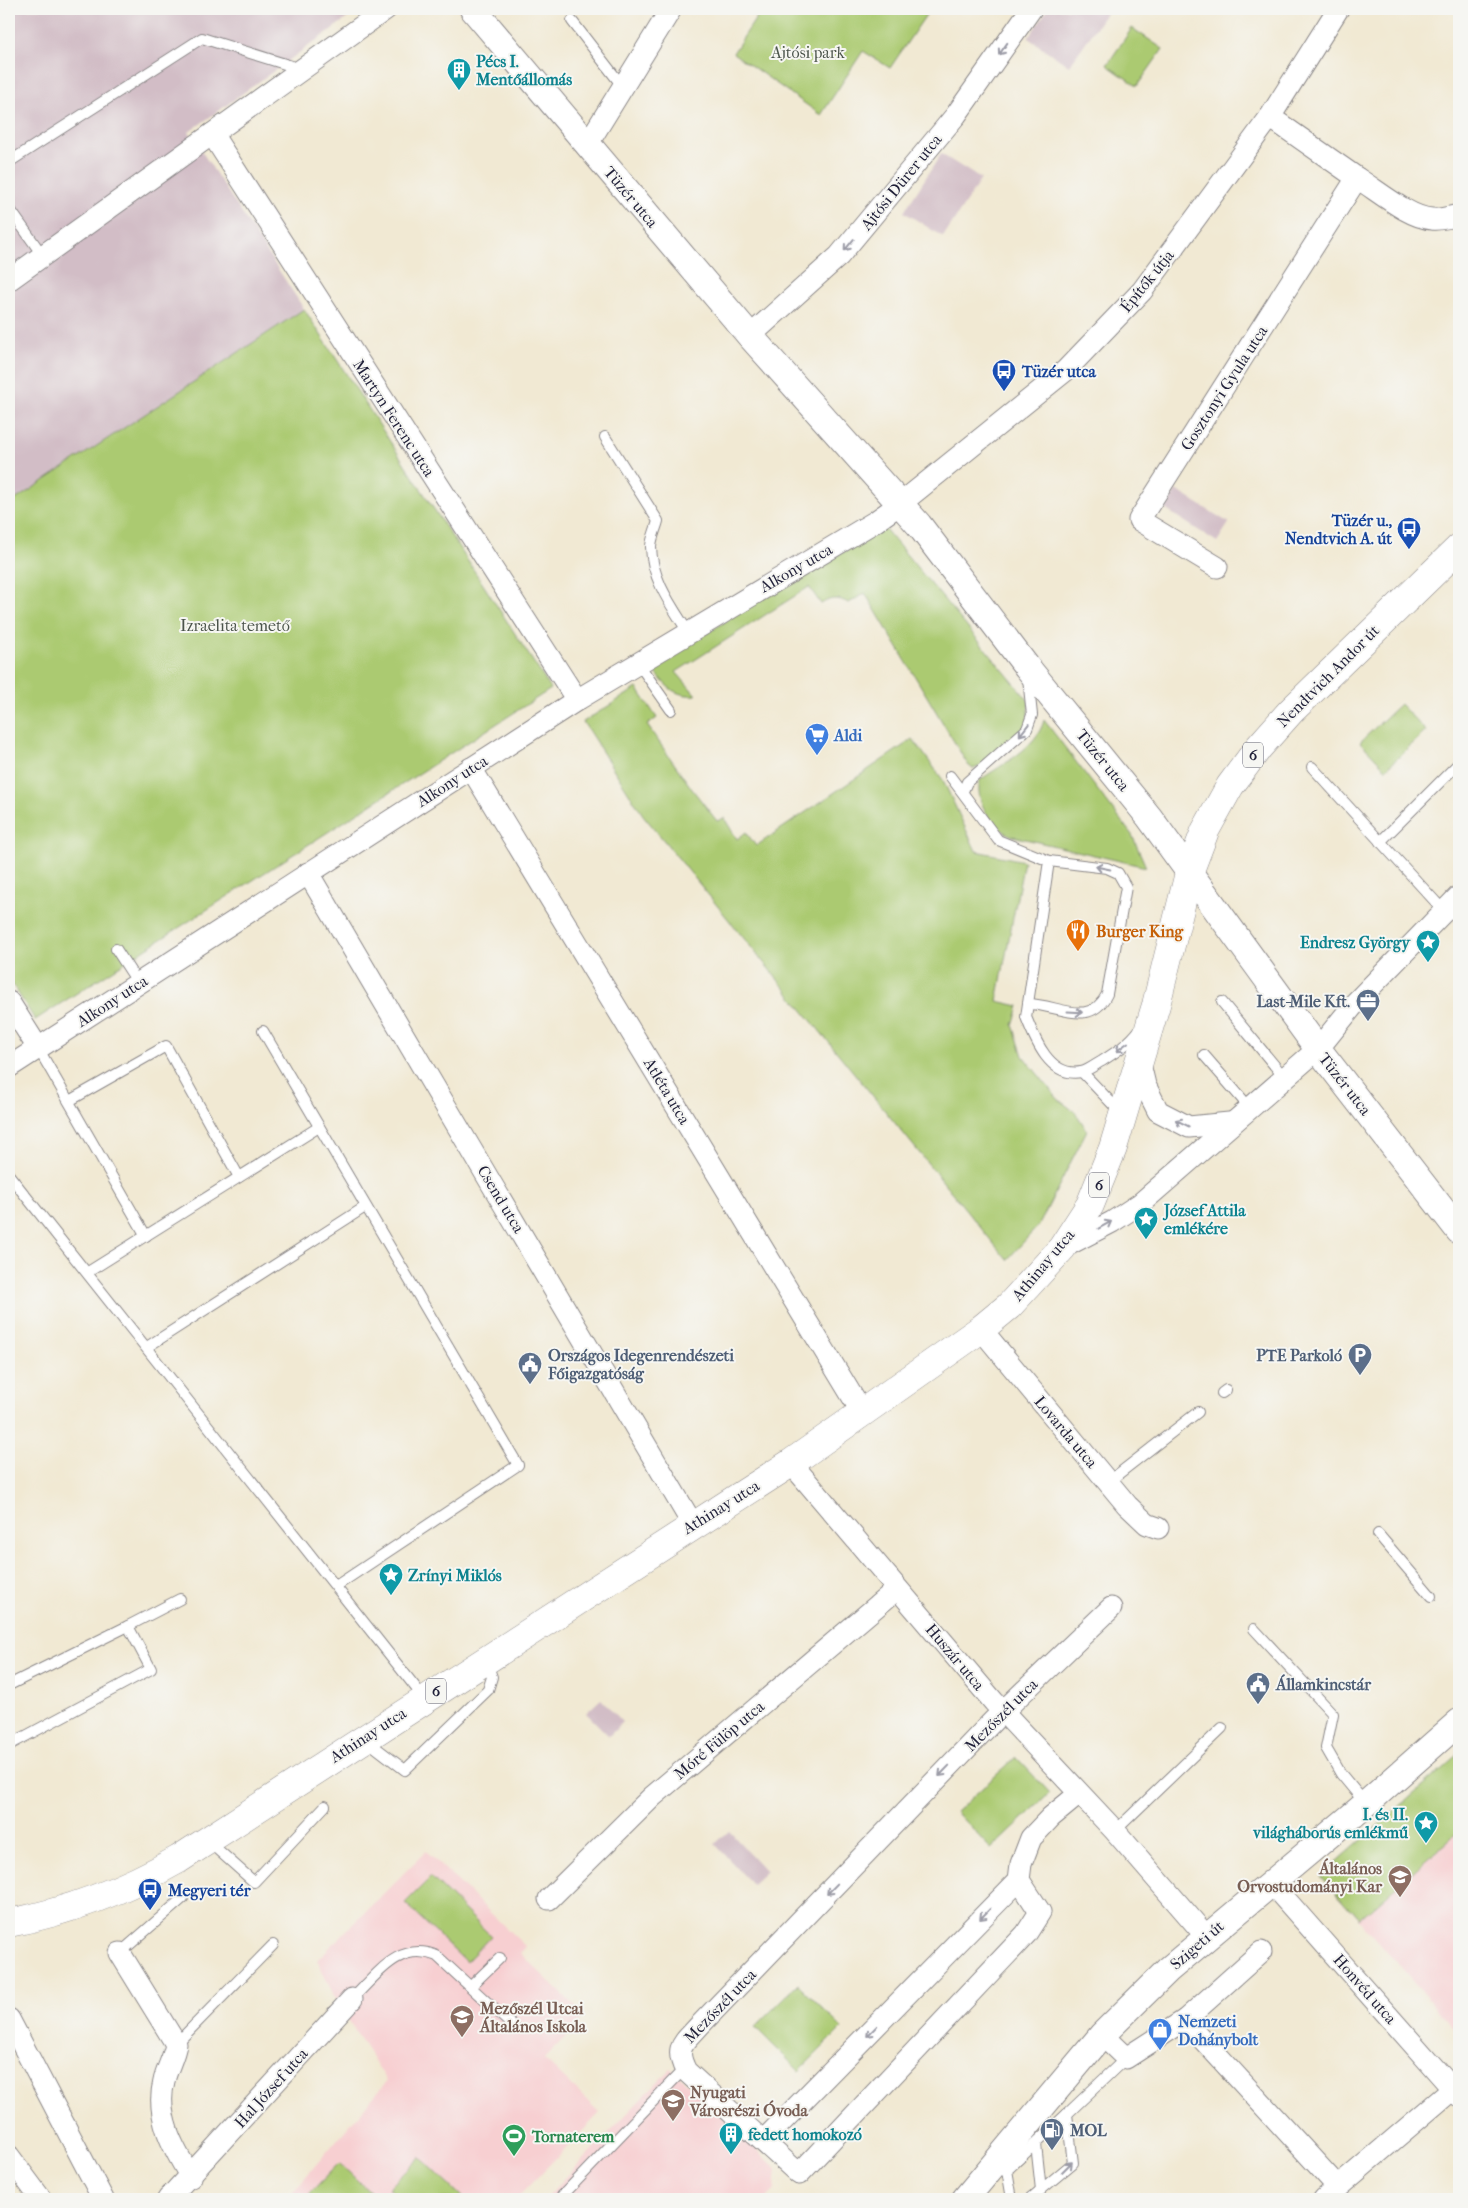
<svg xmlns="http://www.w3.org/2000/svg" width="1468" height="2208" font-family="'IM FELL French Canon',serif">
<rect width="100%" height="100%" fill="#f6f6f2"/>
<filter id="ink" filterUnits="userSpaceOnUse"><feTurbulence type="fractalNoise" baseFrequency=".02" numOctaves="2"/><feDisplacementMap in="SourceGraphic" scale="10" xChannelSelector="R" yChannelSelector="G"/><feConvolveMatrix kernelMatrix="1 2 1 2 8 2 1 2 1" color-interpolation-filters="sRGB"/></filter>
<filter id="wash" filterUnits="userSpaceOnUse"><feTurbulence type="fractalNoise" baseFrequency=".0096" numOctaves="4" result="noise"/><feDisplacementMap in="SourceGraphic" scale="20" xChannelSelector="R" yChannelSelector="G"/><feGaussianBlur stdDeviation="1.12" result="paint"/><feColorMatrix in="noise" values="0 0 0 0 0 0 0 0 0 0 0 0 0 0 0 0 0 1.4 0 .05"/><feComposite in="paint" operator="in"/></filter>
<g filter="url(#wash)">
<rect width="100%" height="100%" fill="#f1e9d3"/>
<g fill="#f7cfd1">
<polygon points="1459,1754 1459,2035 1321,1876"/>
<polygon points="426,1851 526,1947 520,1953 585,2016 544,2059 600,2113 516,2199 297,2199 291,2194 387,2081 337,2002 317,1960"/>
<polygon points="671,2068 777,2169 775,2190 766,2199 545,2199"/>
</g>
<g fill="#d2bdc6">
<polygon points="9,9 360,9 189,132 304,309 9,504"/>
<polygon points="1048,9 1109,9 1069,66 1028,38"/>
<polygon points="941,154 981,179 943,237 904,212"/>
<polygon points="1176,490 1229,523 1217,542 1165,509"/>
<polygon points="601,1699 623,1722 609,1736 586,1713"/>
<polygon points="729,1831 766,1871 752,1884 715,1844"/>
</g>
<g fill="#abca71" stroke="#667656">
<polygon points="762,9 930,9 890,68 863,51 821,115 733,53"/>
<polygon points="1132,28 1163,49 1137,86 1107,65"/>
<polygon points="304,309 551,689 35,1020 9,979 9,504"/>
<path d="M885 529 1029 701 1027 729 981 766 973 769 968 765 865 593 849 603C838 598 832 597 821 604L809 587 676 672 696 695C674 697 664 685 653 668L776 589Z"/>
<polygon points="637,688 657,718 647,725 692,789 717,821 724,818 737,839 746,832 756,846 913,739 943,780 976,851 1024,861 997,1001 1019,1006 1013,1025 1023,1056 1058,1099 1075,1112 1087,1130 1039,1225 1007,1260 643,815 583,722"/>
<polygon points="1400,704 1426,731 1386,769 1360,742"/>
<path d="M1044 720 1132 835 1146 867 1012 836C993 828 974 802 980 780 1002 764 1037 748 1044 720Z"/>
<polygon points="1459,1754 1459,1831 1359,1919 1321,1876"/>
<polygon points="1016,1757 1050,1793 991,1849 956,1812"/>
<polygon points="431,1877 491,1936 466,1962 405,1903"/>
<polygon points="798,1984 842,2028 799,2071 755,2027"/>
<polygon points="420,2157 464,2199 400,2199 389,2188"/>
<polygon points="339,2163 377,2199 315,2199 309,2194"/>
</g>
</g>
<g filter="url(#ink)">
<g fill="none" stroke-linecap="round" stroke-linejoin="round">
<defs>
<g id="service">
<polyline points="572,21 623,87"/>
<polyline points="9,162 202,38 301,69"/>
<polyline points="9,208 43,256"/>
<path d="M605 437 658 521C656 529 651 539 651 547 652 580 671 605 688 632"/>
<polyline points="638,663 671,710"/>
<polyline points="1312,767 1444,911"/>
<path d="M950 776 998 840 1049 861 1026 1017C1035 1040 1050 1078 1081 1072 1088 1071 1096 1064 1102 1061 1116 1052 1130 1043 1140 1029"/>
<polyline points="963,791 967,782 1027,729 1032,715 1028,678"/>
<polyline points="1380,842 1459,763"/>
<polyline points="116,949 138,983"/>
<polyline points="1222,1002 1284,1077"/>
<path d="M1028 1004C1057 1004 1090 1029 1107 994L1126 887 1118 873 1107 868 1049 861"/>
<polyline points="263,1031 518,1465 336,1586"/>
<polyline points="38,1048 146,1236"/>
<polyline points="1204,1055 1249,1107"/>
<polyline points="1082,1072 1121,1113"/>
<polyline points="69,1101 166,1046 239,1177"/>
<polyline points="9,1175 424,1698"/>
<polyline points="88,1272 319,1127"/>
<polyline points="147,1347 365,1207"/>
<polyline points="1222,1393 1226,1390"/>
<polyline points="1108,1482 1198,1412"/>
<polyline points="1378,1534 1431,1596"/>
<polyline points="128,1626 180,1599"/>
<polyline points="1254,1629 1333,1714 1326,1748 1341,1774 1365,1803"/>
<polyline points="9,1685 128,1626 151,1669 9,1745"/>
<polyline points="366,1740 405,1770 488,1690 492,1677 486,1661"/>
<polyline points="1115,1831 1222,1728"/>
<polyline points="208,1841 254,1882 325,1806"/>
<polyline points="120,1953 183,1898"/>
<polyline points="471,1986 500,1958"/>
<path d="M352 1999C377 1975 399 1940 437 1956L515 2028"/>
<polyline points="176,2044 273,1945"/>
<polyline points="1036,2144 1041,2190"/>
<polyline points="562,2196 685,2068"/>
<polyline points="1012,2199 1007,2170 1067,2114"/>
<polyline points="1030,2199 1073,2163 1067,2114 1126,2058"/>
</g>
<g id="minor">
<polyline points="1270,117 1357,178"/>
<polyline points="212,134 577,700"/>
<polyline points="587,145 671,9"/>
<polyline points="9,280 386,9"/>
<polyline points="750,336 839,256 956,115 1031,9"/>
<path d="M1217 567 1139 520 1357 178C1377 190 1409 218 1432 219 1441 220 1451 217 1459 215"/>
<polyline points="471,768 863,1414"/>
<polyline points="308,873 693,1525"/>
<polyline points="9,1002 38,1048"/>
<polyline points="1139,1060 1145,1085 1158,1111 1189,1127 1229,1123"/>
<polyline points="9,1067 577,700 876,521 900,504 1065,371 1142,291 1270,117 1338,9"/>
<polyline points="1062,1248 1112,1222 1141,1203 1318,1049 1356,1002 1459,896"/>
<polyline points="981,1329 1127,1505 1147,1524 1158,1528"/>
<polyline points="791,1463 994,1702 1115,1831 1206,1936"/>
<path d="M1079 1794 1051 1817 1031 1838 1021 1864 1019 1880 1040 1912 1026 1934 799 2174 686 2071C674 2047 683 2044 699 2026L994 1720 1111 1608"/>
<polyline points="1271,1883 1459,2096"/>
<polyline points="549,1899 652,1797 897,1589"/>
<path d="M120 1953 176 2044C174 2057 167 2068 164 2081 155 2116 173 2148 191 2177"/>
<polyline points="9,2019 103,2199"/>
<polyline points="1185,2020 1261,1952"/>
<polyline points="1102,2035 1126,2058 1185,2020 1338,2187"/>
<polyline points="764,2140 1019,1880"/>
<polyline points="9,2156 41,2199"/>
<polyline points="168,2199 352,1999"/>
<polyline points="1324,2199 1453,2089"/>
</g>
<g id="tertiary">
<polyline points="473,9 750,336 919,525 1027,667 1149,817 1318,1049 1459,1231"/>
<polyline points="965,2199 1102,2035 1168,1970 1366,1804 1459,1722"/>
</g>
<path id="primary" d="M9 1923C71 1911 125 1890 179 1859L791 1463 981 1329 1009 1306 1062 1248 1090 1205 1113 1148 1156 1005 1189 873 1205 831 1230 786 1259 747 1291 711 1459 548"/>
</defs>
<use href="#service" stroke="#8a8687" stroke-width="12"/>
<use href="#minor" stroke="#8a8687" stroke-width="23"/>
<use href="#tertiary" stroke="#8a8687" stroke-width="28"/>
<use href="#primary" stroke="#8a8687" stroke-width="29"/>
<use href="#service" stroke="#fff" stroke-width="10"/>
<use href="#minor" stroke="#fff" stroke-width="21"/>
<use href="#tertiary" stroke="#fff" stroke-width="26"/>
<use href="#primary" stroke="#fff" stroke-width="28"/>
</g>
<defs><path id="oneway-shaft" d="M-6 0H5M1.5-3L5.5 0L1.5 3" fill="none" stroke-width="1.6" stroke-linecap="round" stroke-linejoin="round" transform="scale(1.25)"/></defs>
<g stroke="#9c9ca7">
<use href="#oneway-shaft" transform="translate(1003 49) rotate(125)"/>
<use href="#oneway-shaft" transform="translate(849 245) rotate(129)"/>
<use href="#oneway-shaft" transform="translate(1024 730) rotate(128)"/>
<use href="#oneway-shaft" transform="translate(1103 868) rotate(-168)"/>
<use href="#oneway-shaft" transform="translate(1075 1012) rotate(3)"/>
<use href="#oneway-shaft" transform="translate(1122 1047) rotate(143)"/>
<use href="#oneway-shaft" transform="translate(1182 1123) rotate(-153)"/>
<use href="#oneway-shaft" transform="translate(1105 1225) rotate(-29)"/>
<use href="#oneway-shaft" transform="translate(944 1771) rotate(134)"/>
<use href="#oneway-shaft" transform="translate(832 1889) rotate(134)"/>
<use href="#oneway-shaft" transform="translate(985 1914) rotate(134)"/>
<use href="#oneway-shaft" transform="translate(872 2031) rotate(134)"/>
<use href="#oneway-shaft" transform="translate(1067 2167) rotate(-45)"/>
</g>
</g>
<defs>
<symbol id="building-pin" viewBox="-11 -11 22 30"><path d="M0 17L-7.5 6A9.5 9.5 0 1 1 7.5 6Z" fill="#0f9aa8" stroke="#f6f6f2"/><path d="M-4-6H4V6H1V3H-1V6H-4ZM-2.5-4.3h1.7v1.8h-1.7ZM.8-4.3h1.7v1.8H.8ZM-2.5-1h1.7V.8h-1.7ZM.8-1h1.7V.8H.8Z" fill="#fff"/></symbol>
<symbol id="bus-pin" viewBox="-11 -11 22 30"><path d="M0 17L-7.5 6A9.5 9.5 0 1 1 7.5 6Z" fill="#1a4fb4" stroke="#f6f6f2"/><path d="M-5-6H5V4H4V6H2V4H-2V6H-4V4H-5ZM-3.5-4V0h7V-4ZM-3.5 1.2v1.5H-2V1.2ZM2 1.2v1.5H3.5V1.2Z" fill="#fff"/></symbol>
<symbol id="supermarket-pin" viewBox="-11 -11 22 30"><path d="M0 17L-7.5 6A9.5 9.5 0 1 1 7.5 6Z" fill="#3f7fe0" stroke="#f6f6f2"/><path d="M-6-5.5h2.5l.6 2H6L4.5 2H-2.5L-4.4-4H-6ZM-1.5 3.2a1.3 1.3 0 1 0 .1 0ZM3 3.2a1.3 1.3 0 1 0 .1 0Z" fill="#fff"/></symbol>
<symbol id="restaurant-pin" viewBox="-11 -11 22 30"><path d="M0 17L-7.5 6A9.5 9.5 0 1 1 7.5 6Z" fill="#e8710a" stroke="#f6f6f2"/><path d="M-5-6h1v4h1v-4h1v4h1v-4h1v5L-1.5 .5V6h-2V.5L-5-1ZM5-6V6H3V1.5H1.5Q1.5-4 5-6Z" fill="#fff"/></symbol>
<symbol id="sight-pin" viewBox="-11 -11 22 30"><path d="M0 17L-7.5 6A9.5 9.5 0 1 1 7.5 6Z" fill="#0f9aa8" stroke="#f6f6f2"/><path d="M0-6L1.8-2.2L6-1.7L2.9 1.2L3.7 5.4L0 3.3L-3.7 5.4L-2.9 1.2L-6-1.7L-1.8-2.2Z" fill="#fff"/></symbol>
<symbol id="office-pin" viewBox="-11 -11 22 30"><path d="M0 17L-7.5 6A9.5 9.5 0 1 1 7.5 6Z" fill="#5c6f8a" stroke="#f6f6f2"/><path d="M-6-3h4V-5.5h4V-3h4V5H-6ZM-1-4.5V-3h2v-1.5ZM-6 0V1H6V0Z" fill="#fff"/></symbol>
<symbol id="parking-pin" viewBox="-11 -11 22 30"><path d="M0 17L-7.5 6A9.5 9.5 0 1 1 7.5 6Z" fill="#5c6f8a" stroke="#f6f6f2"/><path d="M-3.5-5.5H1a3.5 3.5 0 0 1 0 7H-1V5.5H-3.5ZM-1-3.4V-.6H.8a1.4 1.4 0 0 0 0-2.8Z" fill="#fff"/></symbol>
<symbol id="civic-pin" viewBox="-11 -11 22 30"><path d="M0 17L-7.5 6A9.5 9.5 0 1 1 7.5 6Z" fill="#5c6f8a" stroke="#f6f6f2"/><path d="M-.6-6.5H3V-4.5H.6V-3L4-1V1h2V6H-6V1h2V-1L-.6-3ZM-1.2 2.5V6h2.4V2.5Z" fill="#fff"/></symbol>
<symbol id="university-pin" viewBox="-11 -11 22 30"><path d="M0 17L-7.5 6A9.5 9.5 0 1 1 7.5 6Z" fill="#8d6e63" stroke="#f6f6f2"/><path d="M0-5L7-2L0 1L-7-2ZM-4 1L0 2.5L4 1V4Q0 6-4 4Z" fill="#fff"/></symbol>
<symbol id="school-pin" viewBox="-11 -11 22 30"><path d="M0 17L-7.5 6A9.5 9.5 0 1 1 7.5 6Z" fill="#8d6e63" stroke="#f6f6f2"/><path d="M0-5L7-2L0 1L-7-2ZM-4 1L0 2.5L4 1V4Q0 6-4 4Z" fill="#fff"/></symbol>
<symbol id="shop-pin" viewBox="-11 -11 22 30"><path d="M0 17L-7.5 6A9.5 9.5 0 1 1 7.5 6Z" fill="#3f7fe0" stroke="#f6f6f2"/><path d="M-5-2.5h2.3a2.7 3.5 0 0 1 5.4 0H5L5.5 6h-11ZM-1.5-2.5h3a1.5 2.3 0 0 0-3 0Z" fill="#fff"/></symbol>
<symbol id="fuel-pin" viewBox="-11 -11 22 30"><path d="M0 17L-7.5 6A9.5 9.5 0 1 1 7.5 6Z" fill="#5c6f8a" stroke="#f6f6f2"/><path d="M-5.5-6h7V0h2V4h1.3V-2.5L3-4.5l.8-.8L6-3V5H2.5V1h-1V6h-7ZM-4.2-4.7v3.2H.2V-4.7Z" fill="#fff"/></symbol>
<symbol id="stadium-pin" viewBox="-11 -11 22 30"><path d="M0 17L-7.5 6A9.5 9.5 0 1 1 7.5 6Z" fill="#2e9e5b" stroke="#f6f6f2"/><path d="M0-5a6.5 5 0 1 0 0 10a6.5 5 0 1 0 0-10ZM-3.5-1.8h7v3.6h-7Z" fill="#fff"/></symbol>
</defs>
<g fill-rule="evenodd">
<use href="#building-pin" x="445" y="56" width="28" height="38"/>
<use href="#bus-pin" x="990" y="357" width="28" height="38"/>
<use href="#bus-pin" x="1395" y="515" width="28" height="38"/>
<use href="#supermarket-pin" x="803" y="721" width="28" height="38"/>
<use href="#restaurant-pin" x="1064" y="917" width="28" height="38"/>
<use href="#sight-pin" x="1414" y="928" width="28" height="38"/>
<use href="#office-pin" x="1354" y="987" width="28" height="38"/>
<use href="#sight-pin" x="1132" y="1205" width="28" height="38"/>
<use href="#parking-pin" x="1346" y="1341" width="28" height="38"/>
<use href="#civic-pin" x="516" y="1350" width="28" height="38"/>
<use href="#sight-pin" x="377" y="1561" width="28" height="38"/>
<use href="#civic-pin" x="1244" y="1670" width="28" height="38"/>
<use href="#sight-pin" x="1412" y="1809" width="28" height="38"/>
<use href="#university-pin" x="1386" y="1863" width="28" height="38"/>
<use href="#bus-pin" x="136" y="1876" width="28" height="38"/>
<use href="#school-pin" x="448" y="2003" width="28" height="38"/>
<use href="#shop-pin" x="1146" y="2016" width="28" height="38"/>
<use href="#school-pin" x="659" y="2087" width="28" height="38"/>
<use href="#fuel-pin" x="1038" y="2116" width="28" height="38"/>
<use href="#building-pin" x="717" y="2120" width="28" height="38"/>
<use href="#stadium-pin" x="500" y="2122" width="28" height="38"/>
</g>
<g text-anchor="middle" dominant-baseline="central" stroke-width="4" stroke-linejoin="round" paint-order="stroke">
<g fill="#f6f6f2" stroke="#626272" stroke-width="1">
<rect x="1243" y="742.5" width="20" height="25" rx="4"/>
<rect x="1089" y="1172.5" width="20" height="25" rx="4"/>
<rect x="426" y="1678.5" width="20" height="25" rx="4"/>
</g>
<g font-size="15" font-weight="bold" fill="#22223b">
<text x="1253" y="755">6</text>
<text x="1099" y="1185">6</text>
<text x="436" y="1691">6</text>
</g>
<g font-size="16" fill="#4b544b" stroke="#f6f6f2">
<text x="808" y="52">Ajtósi park</text>
<text x="235" y="625">Izraelita temető</text>
</g>
<g font-size="16" font-weight="bold" fill="#0d838f" stroke="#f6f6f2" text-anchor="start">
<text x="476" y="61">Pécs I.<tspan x="476" dy="18">Mentőállomás</tspan></text>
<text x="1410" y="942" text-anchor="end">Endresz György</text>
<text x="1164" y="1210">József Attila<tspan x="1164" dy="18">emlékére</tspan></text>
<text x="408" y="1575">Zrínyi Miklós</text>
<text x="1408" y="1814" text-anchor="end">I. és II.<tspan x="1408" dy="18">világháborús emlékmű</tspan></text>
<text x="748" y="2134">fedett homokozó</text>
</g>
<g font-size="16" fill="#22223b" stroke="#f6f6f2">
<text transform="translate(901 182) rotate(-51)">Ajtósi Dürer utca</text>
<text transform="translate(631 197) rotate(50)">Tüzér utca</text>
<text transform="translate(1147 281) rotate(-51)">Építők útja</text>
<text transform="translate(1224 388) rotate(-57)">Gosztonyi Gyula utca</text>
<text transform="translate(394 418) rotate(57)">Martyn Ferenc utca</text>
<text transform="translate(796 568) rotate(-30)">Alkony utca</text>
<text transform="translate(1328 676) rotate(-45)">Nendtvich Andor út</text>
<text transform="translate(1103 760) rotate(51)">Tüzér utca</text>
<text transform="translate(452 781) rotate(-33)">Alkony utca</text>
<text transform="translate(112 1001) rotate(-33)">Alkony utca</text>
<text transform="translate(1345 1084) rotate(52)">Tüzér utca</text>
<text transform="translate(667 1091) rotate(59)">Atléta utca</text>
<text transform="translate(501 1199) rotate(59)">Csend utca</text>
<text transform="translate(1043 1265) rotate(-50)">Athinay utca</text>
<text transform="translate(1066 1432) rotate(50)">Lovarda utca</text>
<text transform="translate(721 1507) rotate(-32)">Athinay utca</text>
<text transform="translate(955 1657) rotate(50)">Huszár utca</text>
<text transform="translate(1001 1715) rotate(-45)">Mezőszél utca</text>
<text transform="translate(368 1735) rotate(-33)">Athinay utca</text>
<text transform="translate(719 1740) rotate(-40)">Móré Fülöp utca</text>
<text transform="translate(1197 1945) rotate(-41)">Szigeti út</text>
<text transform="translate(1365 1989) rotate(49)">Honvéd utca</text>
<text transform="translate(720 2006) rotate(-46)">Mezőszél utca</text>
<text transform="translate(271 2088) rotate(-48)">Hal József utca</text>
</g>
<g font-size="16" font-weight="bold" fill="#164399" stroke="#f6f6f2" text-anchor="start">
<text x="1022" y="371">Tüzér utca</text>
<text x="1392" y="520" text-anchor="end">Tüzér u.,<tspan x="1392" dy="18">Nendtvich A. út</tspan></text>
<text x="168" y="1890">Megyeri tér</text>
</g>
<g font-size="16" font-weight="bold" fill="#366cbe" stroke="#f6f6f2" text-anchor="start">
<text x="834" y="735">Aldi</text>
<text x="1178" y="2021">Nemzeti<tspan x="1178" dy="18">Dohánybolt</tspan></text>
</g>
<g font-size="16" font-weight="bold" fill="#c56008" stroke="#f6f6f2" text-anchor="start">
<text x="1096" y="931">Burger King</text>
</g>
<g font-size="16" font-weight="bold" fill="#4e5e75" stroke="#f6f6f2" text-anchor="start">
<text x="1350" y="1001" text-anchor="end">Last-Mile Kft.</text>
<text x="548" y="1355">Országos Idegenrendészeti<tspan x="548" dy="18">Főigazgatóság</tspan></text>
<text x="1342" y="1355" text-anchor="end">PTE Parkoló</text>
<text x="1276" y="1684">Államkincstár</text>
<text x="1070" y="2130">MOL</text>
</g>
<g font-size="16" font-weight="bold" fill="#785e54" stroke="#f6f6f2" text-anchor="start">
<text x="1382" y="1868" text-anchor="end">Általános<tspan x="1382" dy="18">Orvostudományi Kar</tspan></text>
<text x="480" y="2008">Mezőszél Utcai<tspan x="480" dy="18">Általános Iskola</tspan></text>
<text x="690" y="2092">Nyugati<tspan x="690" dy="18">Városrészi Óvoda</tspan></text>
</g>
<g font-size="16" font-weight="bold" fill="#27864d" stroke="#f6f6f2" text-anchor="start">
<text x="532" y="2136">Tornaterem</text>
</g>
</g>
<rect width="1468" height="2208" fill="none" stroke="#f6f6f2" stroke-width="30"/>
</svg>
